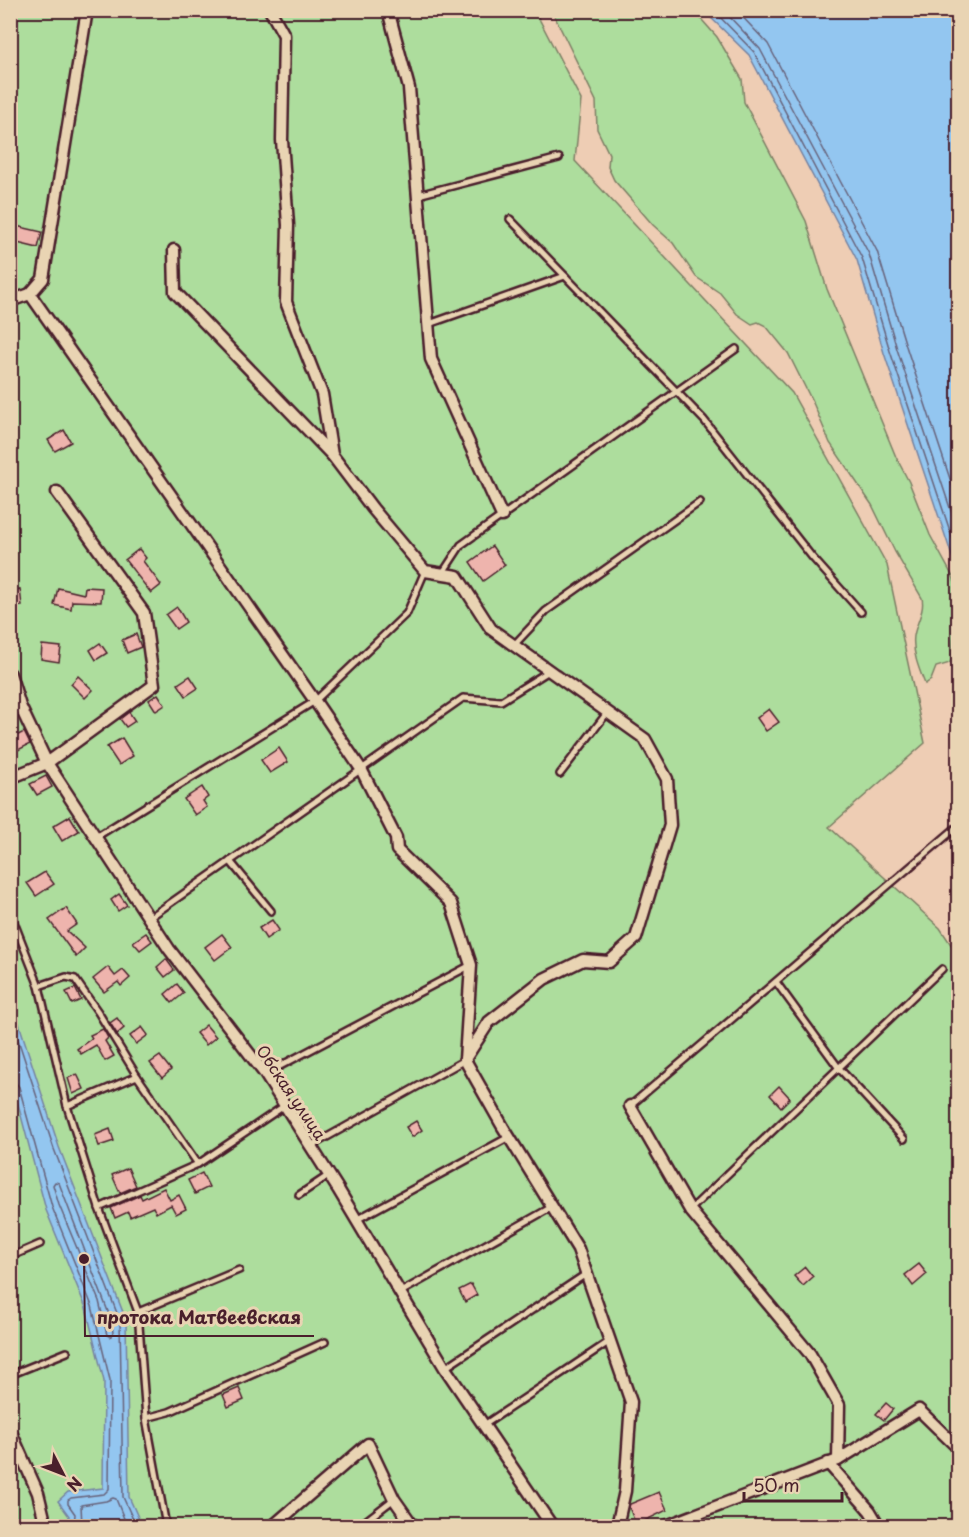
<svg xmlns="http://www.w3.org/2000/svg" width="969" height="1537" font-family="'Playpen Sans',sans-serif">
<rect width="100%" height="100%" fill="#eecdb4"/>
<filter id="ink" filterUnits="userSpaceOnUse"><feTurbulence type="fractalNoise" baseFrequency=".0167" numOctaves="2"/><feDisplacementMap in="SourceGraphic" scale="12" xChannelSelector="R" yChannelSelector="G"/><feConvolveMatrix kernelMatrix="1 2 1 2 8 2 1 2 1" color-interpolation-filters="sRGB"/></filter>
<g filter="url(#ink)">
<g fill="#addd9d" stroke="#7c7e64" stroke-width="1.5">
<polygon points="10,11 535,11 581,100 575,161 792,393 887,565 925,743 829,827 940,928 958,955 958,1526 11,1526"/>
<path d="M552 11H694L717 37 742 79 744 102 806 221 827 289 896 457 909 482 930 535 954 579 957 593 952 656 950 663 936 667 931 680 925 684C919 669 912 652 914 636 916 623 925 611 922 598L895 552 872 505 830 443 814 405 788 353 766 326 758 322 752 324 737 314 720 293 696 277 673 243 653 225 614 180 608 167 609 154 597 129 596 101Z"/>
</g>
<g fill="#93c6f0" stroke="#7683a1" stroke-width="1.5">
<polygon points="704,11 958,11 958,574 884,353 857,260 749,55"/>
<polygon points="10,996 59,1147 126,1320 129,1497 142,1526 68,1526 69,1516 58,1501 68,1492 103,1488 104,1381 86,1308 46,1210 11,1078"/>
</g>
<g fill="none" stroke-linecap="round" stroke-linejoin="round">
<g stroke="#67627a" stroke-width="1.5">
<polyline points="713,10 754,52 862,258 890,351 958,555"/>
<polyline points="723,10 760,49 869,254 897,349 958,532"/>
<polyline points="736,10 768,44 877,251 906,346 958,503"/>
<polyline points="10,1015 54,1149 120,1321 123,1497 136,1526"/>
<polyline points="10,1082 16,1083 19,1087 52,1207 92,1306 110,1380 109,1489 104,1494 71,1498 68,1500 68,1504 75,1514 74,1526"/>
<polygon points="55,1182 59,1183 112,1322 113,1334 110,1337 107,1335 99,1301 59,1205 53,1185"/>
<polyline points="82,1526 81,1505 106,1501 113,1498 116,1499 127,1526"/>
</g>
</g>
<g fill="#eeb4ad" stroke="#4a1f2b" stroke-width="1.5">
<polygon points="16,226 42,232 38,248 13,242"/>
<polygon points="64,430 71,442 55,451 48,440"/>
<polygon points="492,546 505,565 483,581 470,562"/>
<polygon points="139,549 146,558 143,561 161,585 151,593 125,560"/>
<polygon points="85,587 102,588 101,602 72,601 71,609 54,605 58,588 84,594"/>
<polygon points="20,589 22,606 10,607 10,591"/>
<polygon points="177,607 186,622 176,629 166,615"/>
<polygon points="136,634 141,647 127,653 122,640"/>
<polygon points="100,643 107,653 96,660 90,650"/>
<polygon points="42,645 61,647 59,662 41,659"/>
<polygon points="78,676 93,690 85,698 71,684"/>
<polygon points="190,676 198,688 186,696 178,684"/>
<polygon points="158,694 165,705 156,711 149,700"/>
<polygon points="769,709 779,722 766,731 757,718"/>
<polygon points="129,712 135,721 126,727 120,719"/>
<polygon points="24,732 30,744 10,754 10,739"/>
<polygon points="122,738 133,756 119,765 107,747"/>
<polygon points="279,748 288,762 270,773 261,760"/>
<polygon points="46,776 52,787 37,795 30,784"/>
<polygon points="202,787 208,797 203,801 207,807 195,815 184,799"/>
<polygon points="70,816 79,831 62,841 53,826"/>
<polygon points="45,872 54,884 36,896 27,883"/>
<polygon points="119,894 127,905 118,911 111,900"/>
<polygon points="66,908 77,924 67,931 85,948 76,957 49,920"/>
<polygon points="272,920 279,930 266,939 259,928"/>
<polygon points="146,933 152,941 140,950 133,942"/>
<polygon points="222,934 232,947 215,960 205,947"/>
<polygon points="166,959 174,970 165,977 157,967"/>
<polygon points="108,967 115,976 123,970 130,978 121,986 118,982 104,992 93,979"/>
<polygon points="177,984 184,993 172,1003 165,994"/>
<polygon points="75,988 81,1000 72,1004 66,992"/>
<polygon points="117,1018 124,1028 117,1034 110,1023"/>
<polygon points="206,1025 216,1037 206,1045 196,1033"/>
<polygon points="142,1027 148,1035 136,1044 130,1036"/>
<polygon points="103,1029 108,1038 105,1041 114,1056 105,1061 96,1045 81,1054 77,1049 92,1038 90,1035"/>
<polygon points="160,1056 171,1070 162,1078 150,1063"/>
<polygon points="77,1074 84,1089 73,1094 68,1078"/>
<polygon points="779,1086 790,1098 781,1107 770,1095"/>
<polygon points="416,1121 422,1130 412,1137 406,1127"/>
<polygon points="110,1129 114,1141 99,1146 95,1135"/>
<polygon points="128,1168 136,1186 120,1193 112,1175"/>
<polygon points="202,1173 209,1187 195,1194 188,1180"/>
<polygon points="164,1188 170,1200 179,1195 186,1209 176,1214 171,1205 156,1213 153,1207 130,1217 128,1212 115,1218 111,1208 140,1195 142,1199"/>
<polygon points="919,1264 927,1274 913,1286 905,1275"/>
<polygon points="805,1267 813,1277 803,1286 794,1276"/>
<polygon points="471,1284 477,1295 465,1302 459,1290"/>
<polygon points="239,1388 244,1400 228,1407 223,1395"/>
<polygon points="886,1403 893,1409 884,1420 876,1414"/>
<polygon points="659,1492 667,1510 636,1525 629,1507 630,1504"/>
</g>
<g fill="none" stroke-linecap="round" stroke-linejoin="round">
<defs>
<g id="service">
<polyline points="418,195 559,158"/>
<polyline points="510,219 704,420 812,557 861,612"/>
<polyline points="429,324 565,276"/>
<polyline points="442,574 461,545 736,349"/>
<polyline points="514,645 546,611 700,502"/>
<polyline points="560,774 607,713"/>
<polyline points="96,837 315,701 407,613 425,571"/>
<polyline points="230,861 271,911"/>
<polyline points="10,912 39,986 66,977 75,979 98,1012 137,1076 198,1164"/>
<polyline points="149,918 463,698 501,701 549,671"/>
<polyline points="776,982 838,1067 904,1139"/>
<polyline points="39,986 67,1106 99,1208 138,1312 146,1418"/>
<polyline points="265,1074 471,965"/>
<polyline points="67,1106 137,1076"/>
<polyline points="630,1106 958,826"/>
<polyline points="10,1137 12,1137"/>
<polyline points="311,1146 465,1060"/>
<polyline points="299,1195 329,1175"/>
<polyline points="99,1208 198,1164 284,1106"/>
<polyline points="690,1210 942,969"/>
<polyline points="356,1220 509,1137"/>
<polyline points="10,1257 40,1244"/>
<polyline points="399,1293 552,1207"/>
<polyline points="138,1312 239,1270"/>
<polyline points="445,1368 586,1274"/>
<polyline points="10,1375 67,1352"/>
<polyline points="484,1425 610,1341"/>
<polyline points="166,1526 146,1418 169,1412 325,1342"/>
<polyline points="359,1526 394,1499"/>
</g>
<g id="minor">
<polyline points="270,10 284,35 282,140 288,225 286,302 322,394 332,455"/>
<polyline points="388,10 409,88 431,359 502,516"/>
<polyline points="174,250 175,292 332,455 373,509 425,571 457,576 491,629 645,739 667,779 670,825 636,938 609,962 583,960 544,979 489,1022 465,1059"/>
<polyline points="30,294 315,701 361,769 396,838 397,850 451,903 471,965 465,1060 503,1127 578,1249 631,1402 625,1491 617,1526"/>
<polyline points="10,301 30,294 43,279 87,10"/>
<polyline points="10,674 20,706 47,763 169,949 265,1074 338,1189 445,1368 552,1526"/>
<polyline points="10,778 47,763 154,685 144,613 57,492"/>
<polyline points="630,1106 690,1210 810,1354 839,1405 838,1460"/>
<polyline points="10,1430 38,1493 46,1526"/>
<polyline points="828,1463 870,1511 879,1526"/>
<polyline points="273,1526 368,1444 394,1499 413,1526"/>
<polyline points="666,1526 838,1460 919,1410 958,1448"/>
</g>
</defs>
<use href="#service" stroke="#4a1f2b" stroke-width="10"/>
<use href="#minor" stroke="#4a1f2b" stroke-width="15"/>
<use href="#service" stroke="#e9d4b3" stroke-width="5"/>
<use href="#minor" stroke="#e9d4b3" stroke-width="10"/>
</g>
</g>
<g text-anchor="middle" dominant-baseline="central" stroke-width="6" stroke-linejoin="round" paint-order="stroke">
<g font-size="16" fill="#4a1f2b" stroke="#e9d4b3">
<text transform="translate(292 1092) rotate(56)">Обская улица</text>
</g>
</g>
<path fill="none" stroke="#4a1f2b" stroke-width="2" d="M84 1259L85 1336H314"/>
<circle fill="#4a1f2b" stroke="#e9d4b3" stroke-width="2" cx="84" cy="1259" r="6"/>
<g font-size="18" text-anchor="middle" font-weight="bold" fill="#4a1f2b" stroke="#e9d4b3" stroke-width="6" stroke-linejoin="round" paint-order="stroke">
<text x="199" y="1324">протока Матвеевская</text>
</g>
<rect width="969" height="1537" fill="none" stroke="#e9d4b3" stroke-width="36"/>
<rect x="18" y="18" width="933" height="1501" fill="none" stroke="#4a1f2b" stroke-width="2" filter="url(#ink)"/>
<g transform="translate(63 1474) rotate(132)" stroke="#e9d4b3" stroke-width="4.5" paint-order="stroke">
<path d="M0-4.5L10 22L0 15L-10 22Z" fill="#4a1f2b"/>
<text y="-9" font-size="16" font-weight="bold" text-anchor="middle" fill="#4a1f2b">N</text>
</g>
<path d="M744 1492v9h98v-9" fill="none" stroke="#4a1f2b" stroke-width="3"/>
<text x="753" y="1492" font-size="18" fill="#4a1f2b" stroke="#e9d4b3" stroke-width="4.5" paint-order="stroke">50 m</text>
</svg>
